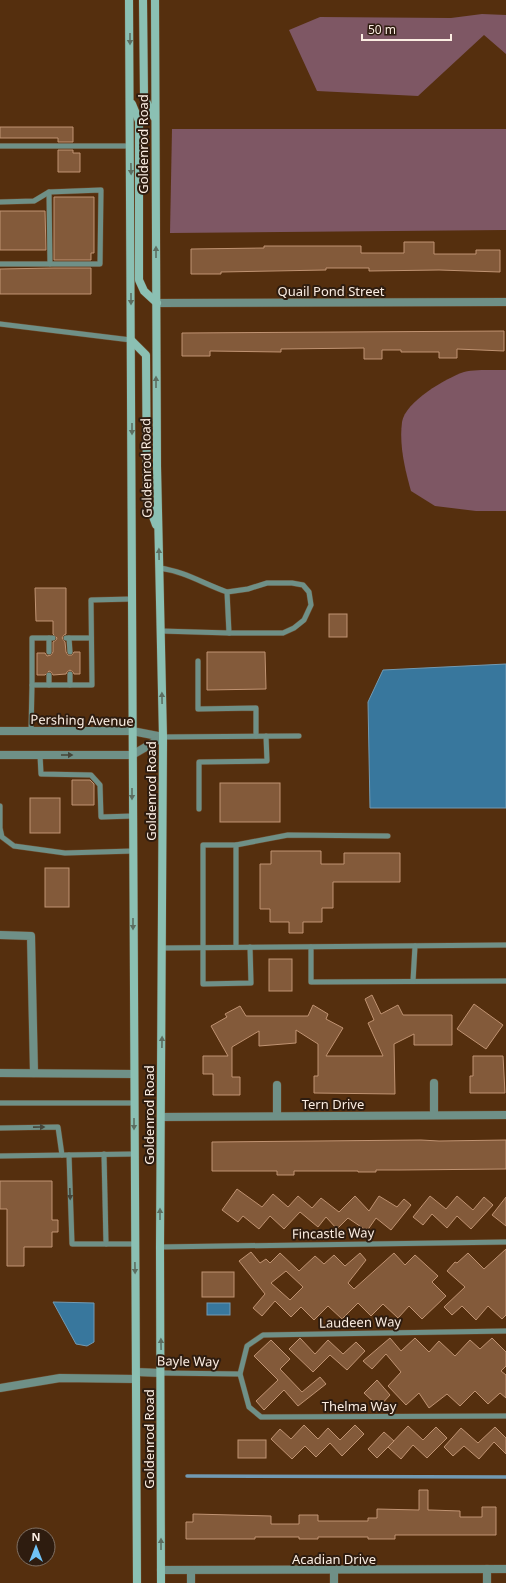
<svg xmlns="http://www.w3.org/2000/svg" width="506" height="1583" font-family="'Noto Sans',sans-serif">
<rect width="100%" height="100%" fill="#552f0e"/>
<g fill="#7e5764">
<polygon points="482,14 506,15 506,54 484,35 418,96 317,91 289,30 320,17 451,18"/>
<polygon points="172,129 506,129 506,230 170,233"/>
<path d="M492 370H506V511H476L435 506 411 491C405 470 399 445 402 422 405 402 446 378 464 372 472 370 483 370 492 370Z"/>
</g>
<g fill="#38779d" stroke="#729ab2">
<polygon points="506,664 506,808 370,808 368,702 383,670"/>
<polygon points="53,1302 94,1303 94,1342 87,1346 76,1344"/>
<rect x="207" y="1303" width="23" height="12"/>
</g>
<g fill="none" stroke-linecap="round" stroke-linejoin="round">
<polyline stroke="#729ab2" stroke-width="3.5" points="187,1476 506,1477"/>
</g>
<g fill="#835a3a" stroke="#c09372" fill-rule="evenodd">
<polygon points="0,127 73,127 73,142 58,142 58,138 0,138"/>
<polygon points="58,150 73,150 73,153 80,153 80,172 58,172"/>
<polygon points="54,197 94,197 94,253 91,253 91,260 54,260"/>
<polygon points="0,211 45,211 46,250 0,250"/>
<polygon points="404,242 434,242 434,254 476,254 476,250 500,250 500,272 439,270 369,271 369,268 326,268 326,270 221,272 221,274 191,274 191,249 264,248 264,246 361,246 361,253 404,253"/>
<polygon points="54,268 91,268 91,294 0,294 0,269"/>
<polygon points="504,331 504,351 457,349 457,358 439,358 439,352 401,352 401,350 382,350 382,359 364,359 364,348 281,349 281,352 210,351 210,356 182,356 182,333"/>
<polygon points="35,588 66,588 66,634 64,635 62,638 65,642 66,652 68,655 72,655 74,652 80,652 80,674 74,674 73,672 70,670 67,672 66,674 53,675 51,672 49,671 45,675 37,675 37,653 45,653 47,656 51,655 53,652 53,642 56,640 57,638 53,634 53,621 36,621"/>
<rect x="329" y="614" width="18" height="23"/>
<polygon points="207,652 265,652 266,689 207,690"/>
<polygon points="72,780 90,780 94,784 94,805 72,805"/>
<rect x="220" y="783" width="60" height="39"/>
<rect x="30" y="798" width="30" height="35"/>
<polygon points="271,851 321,851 321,864 344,864 344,853 400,853 400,882 333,882 333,908 322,908 322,922 303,922 303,933 289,933 289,922 270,922 270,909 260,909 260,864 271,864"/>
<rect x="45" y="868" width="24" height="39"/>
<rect x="269" y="959" width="23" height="32"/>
<polygon points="372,995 381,1014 398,1005 403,1015 452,1015 452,1045 414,1045 414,1034 394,1044 395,1094 314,1093 314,1076 318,1076 318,1044 296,1030 296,1043 259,1046 259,1031 232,1047 232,1077 240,1077 240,1095 213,1095 213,1074 203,1074 203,1056 228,1056 211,1026 227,1017 225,1014 240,1006 246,1016 308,1016 313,1005 328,1014 326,1019 343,1028 326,1056 383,1056 368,1023 374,1020 365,999"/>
<polygon points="474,1004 503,1025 486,1049 457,1029"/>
<polygon points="473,1056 503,1056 505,1093 470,1093 470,1076 473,1076"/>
<polygon points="421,1140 439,1141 506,1140 506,1169 400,1170 376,1170 376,1172 358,1172 358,1171 294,1171 294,1175 277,1175 277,1171 212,1171 212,1142"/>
<polygon points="0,1181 52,1181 52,1220 58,1220 58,1232 52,1232 52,1247 24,1247 24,1266 7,1266 7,1209 0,1209"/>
<polygon points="237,1189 262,1207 273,1194 288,1207 298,1196 312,1208 321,1198 339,1212 355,1196 369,1211 379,1196 397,1207 404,1199 411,1205 391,1230 376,1218 367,1231 348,1218 337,1229 326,1217 318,1227 300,1212 284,1229 270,1216 259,1229 243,1216 238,1222 222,1210"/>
<polygon points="430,1196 446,1209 457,1196 473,1210 484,1197 493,1205 471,1229 457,1216 447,1228 432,1214 423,1225 413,1217"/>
<polygon points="506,1197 506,1226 492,1215"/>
<polygon points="506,1249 506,1315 502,1319 488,1306 476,1320 462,1306 452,1315 444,1307 465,1287 447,1271 455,1262 457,1263 468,1253 484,1269"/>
<path d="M251 1252 260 1263 266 1259 270 1263 280 1253 299 1271 315 1256 324 1264 334 1255 345 1266 360 1253 366 1260 348 1283 354 1289 394 1253 405 1265 415 1255 438 1276 432 1282 446 1296 422 1319 409 1306 398 1318 383 1304 371 1316 358 1303 342 1319 328 1306 314 1320 301 1307 291 1317 275 1301 262 1316 253 1308 265 1294 239 1261ZM286 1271 303 1287 290 1300 271 1283Z"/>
<rect x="202" y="1272" width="32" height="25"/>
<polygon points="300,1338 315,1354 328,1340 343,1354 356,1342 365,1351 347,1370 330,1355 313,1372 289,1349"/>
<polygon points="390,1338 401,1351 415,1338 429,1352 439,1341 455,1356 470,1340 480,1349 492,1338 506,1352 506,1366 501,1371 506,1375 506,1398 500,1393 488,1404 475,1391 460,1406 447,1394 429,1408 419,1393 406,1405 388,1386 401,1372 386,1354 372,1369 363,1361"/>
<polygon points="271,1340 290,1359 280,1369 302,1392 320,1377 326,1384 298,1406 284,1390 264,1410 256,1401 278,1380 254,1356"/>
<polygon points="377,1380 390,1395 379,1407 364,1393"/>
<polygon points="304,1425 318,1439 328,1428 340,1440 355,1425 364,1434 342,1456 330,1443 316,1457 305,1446 292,1459 271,1439 280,1429 291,1439"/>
<polygon points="408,1426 423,1440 436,1427 447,1438 427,1458 413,1445 401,1459 388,1447"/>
<polygon points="495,1427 506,1438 506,1454 494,1442 479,1459 464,1446 453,1456 444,1447 461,1428 478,1443"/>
<polygon points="384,1432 394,1441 377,1458 368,1449"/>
<rect x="238" y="1440" width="28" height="18"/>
<polygon points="419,1490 428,1490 428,1510 431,1510 460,1511 460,1517 482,1517 482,1507 496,1507 496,1535 395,1535 395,1539 368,1539 368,1537 318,1537 318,1539 299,1539 299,1537 255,1537 255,1539 186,1539 186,1522 193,1522 193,1514 271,1516 271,1524 299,1524 299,1515 318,1515 318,1521 368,1521 368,1518 377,1518 377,1509 419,1510"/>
</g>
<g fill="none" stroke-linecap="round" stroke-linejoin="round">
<defs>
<g id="service">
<polyline points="0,146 130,146"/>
<polyline points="49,192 50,264"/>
<polyline points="0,202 34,201 49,192 101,190 100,264 0,264"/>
<polyline points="0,324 131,340"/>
<path d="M159 568C184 571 204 584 227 592L229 633 161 631"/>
<polyline points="227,592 248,589 267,583 292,583 303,585 309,592 311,605 304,620 294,628 283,633 229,633"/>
<polyline points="49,638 49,652"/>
<polyline points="66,638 91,638"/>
<polyline points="69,638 70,652"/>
<polyline points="198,661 198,709 256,708 256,736"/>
<polyline points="70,674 70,685"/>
<polyline points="49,675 49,685"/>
<polyline points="32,685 32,638 53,638"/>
<polyline points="31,731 32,685 92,685 91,600 132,599"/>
<polyline points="163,737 299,736"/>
<polyline points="40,755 41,774 91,775 100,785 101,817 133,816"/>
<polyline points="0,806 0,828 2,837 14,846 65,853 133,851"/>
<polyline points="199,809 199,762 267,761 266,736"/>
<polyline points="236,845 288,835 388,836"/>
<polyline points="236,947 236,845 203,845 203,984 251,983 250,947"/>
<polyline points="311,947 311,982 506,981"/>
<polyline points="163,948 506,945"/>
<polyline points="413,981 415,946"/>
<polyline points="0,1103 134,1103"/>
<polyline points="0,1128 58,1127 62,1155"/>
<polyline points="104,1154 106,1244"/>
<polyline points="69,1155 72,1244 135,1244"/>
<polyline points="0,1156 134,1154"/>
<polyline points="160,1247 506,1242"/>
<polyline points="506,1331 263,1335 247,1346 240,1374 249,1407 261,1417 506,1416"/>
<polyline points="161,1373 240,1374"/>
</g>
<g id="minor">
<polyline points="157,303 506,302"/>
<polyline points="0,935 31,936 34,1073"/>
<polyline points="0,1073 134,1074"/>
<polyline points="277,1085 277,1116"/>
<polyline points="434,1115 434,1083"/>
<polyline points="161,1117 506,1115"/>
<polyline points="136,1372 161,1373"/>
<polyline points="0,1388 60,1378 136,1379"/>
<polyline points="487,1569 487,1583"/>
<polyline points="161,1570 506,1569"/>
<polyline points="334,1571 334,1583"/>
<polyline points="191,1583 191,1571"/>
</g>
<g id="tertiary">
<polyline points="0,731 132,731 163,737"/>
<polyline points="0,755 132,755 163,737"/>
</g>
<g id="secondary">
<polyline points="129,0 137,1583"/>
<polyline points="143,0 144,97 154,117"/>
<polyline points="155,0 157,466 163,737 160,1247 161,1583"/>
<polyline points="132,104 139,121 139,280 144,291 157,303"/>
<polyline points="131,340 146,355 147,500 156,525"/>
</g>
</defs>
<use href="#service" stroke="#6c4a2c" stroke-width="6"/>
<use href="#minor" stroke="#6c4a2c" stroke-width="9"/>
<use href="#tertiary" stroke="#6c4a2c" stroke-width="9"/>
<use href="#secondary" stroke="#6c4a2c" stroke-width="9"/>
<use href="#service" stroke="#6f9087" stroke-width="5"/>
<use href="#minor" stroke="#6f9087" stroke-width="8"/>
<use href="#tertiary" stroke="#6f9087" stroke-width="8"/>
<use href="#secondary" stroke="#8bc0b3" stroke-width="8"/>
</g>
<defs><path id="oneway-solid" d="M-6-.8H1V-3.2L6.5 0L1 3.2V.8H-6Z"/></defs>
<g fill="#5c6e61">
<use href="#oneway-solid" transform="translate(130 39) rotate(90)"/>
<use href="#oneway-solid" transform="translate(131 169) rotate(89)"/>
<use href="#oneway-solid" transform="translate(156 252) rotate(-90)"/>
<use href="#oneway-solid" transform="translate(131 299) rotate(90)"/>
<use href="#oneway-solid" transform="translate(156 382) rotate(-90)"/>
<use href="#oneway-solid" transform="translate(132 429) rotate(90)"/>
<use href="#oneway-solid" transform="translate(159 554) rotate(-91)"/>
<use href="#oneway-solid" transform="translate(162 698) rotate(-91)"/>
<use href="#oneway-solid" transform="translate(132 794) rotate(90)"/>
<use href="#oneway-solid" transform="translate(133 924) rotate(90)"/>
<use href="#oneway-solid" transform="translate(162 1042) rotate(-89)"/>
<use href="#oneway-solid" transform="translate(134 1124) rotate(90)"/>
<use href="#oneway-solid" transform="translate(160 1214) rotate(-90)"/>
<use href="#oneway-solid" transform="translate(135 1268) rotate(89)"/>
<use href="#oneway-solid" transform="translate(161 1344) rotate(-91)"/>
<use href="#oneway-solid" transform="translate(161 1544) rotate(-90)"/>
</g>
<g fill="#454539">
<use href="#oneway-solid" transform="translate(67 755)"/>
<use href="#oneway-solid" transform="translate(39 1127) rotate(-1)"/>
<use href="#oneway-solid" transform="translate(70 1194) rotate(88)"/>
</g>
<g text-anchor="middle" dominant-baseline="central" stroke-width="4" stroke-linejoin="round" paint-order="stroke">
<g font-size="13" fill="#fbede2" stroke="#2e1c0f">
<text transform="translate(143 144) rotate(-90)">Goldenrod Road</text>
<text x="331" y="291">Quail Pond Street</text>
<text transform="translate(146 468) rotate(-91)">Goldenrod Road</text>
<text transform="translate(82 720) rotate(1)">Pershing Avenue</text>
<text transform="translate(151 791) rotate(-90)">Goldenrod Road</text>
<text x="333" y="1104">Tern Drive</text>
<text transform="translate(149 1115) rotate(-90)">Goldenrod Road</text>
<text transform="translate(333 1233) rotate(-1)">Fincastle Way</text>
<text transform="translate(360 1322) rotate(-1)">Laudeen Way</text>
<text transform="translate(188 1361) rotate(1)">Bayle Way</text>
<text x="359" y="1406">Thelma Way</text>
<text transform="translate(149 1439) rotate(-90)">Goldenrod Road</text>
<text x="334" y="1559">Acadian Drive</text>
</g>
</g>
<g transform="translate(36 1547)"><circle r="19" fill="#2e1c0f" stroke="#807063"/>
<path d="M0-3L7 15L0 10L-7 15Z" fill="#70c2f4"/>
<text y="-6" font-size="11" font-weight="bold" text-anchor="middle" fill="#fbede2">N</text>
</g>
<path d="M362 34v6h89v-6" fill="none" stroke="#fbede2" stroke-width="2"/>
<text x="368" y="34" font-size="12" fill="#fbede2" stroke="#2e1c0f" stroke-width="3" paint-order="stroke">50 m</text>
</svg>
